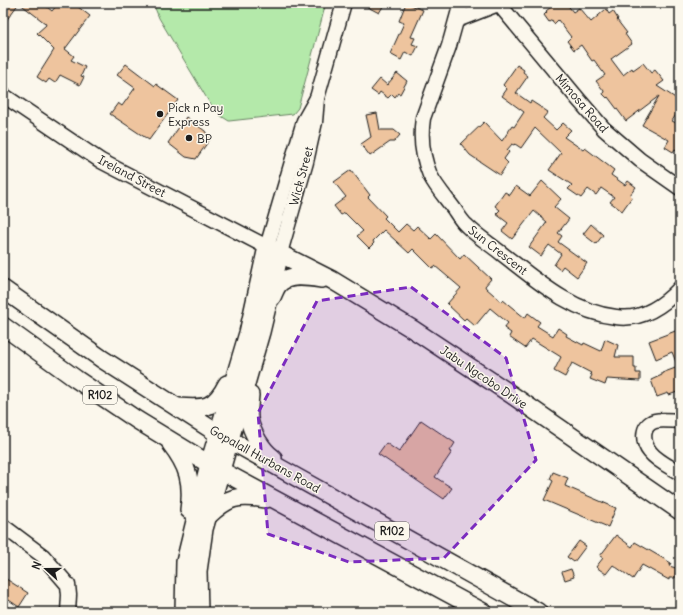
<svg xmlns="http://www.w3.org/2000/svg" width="683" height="615" font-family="Delius,sans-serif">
<rect width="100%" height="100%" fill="#fbf7ec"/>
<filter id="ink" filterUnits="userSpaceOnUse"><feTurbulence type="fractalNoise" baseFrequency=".025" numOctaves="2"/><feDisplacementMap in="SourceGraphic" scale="8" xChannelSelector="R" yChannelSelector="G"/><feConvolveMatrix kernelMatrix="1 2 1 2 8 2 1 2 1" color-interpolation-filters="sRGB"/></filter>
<g filter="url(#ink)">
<polygon fill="#b4e9aa" stroke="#688263" points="153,3 326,3 298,108 293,114 229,121 221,116 209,102 159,18"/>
<g fill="#eec49e" stroke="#1c1c1c">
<polygon points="3,3 42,3 52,11 57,5 58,6 60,3 73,3 90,16 65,49 74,56 71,60 85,67 81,76 84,77 80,85 60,75 55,83 49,79 46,83 37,77 54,50 37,33 46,25 45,23 19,3 3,25"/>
<polygon points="360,3 385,3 379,13"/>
<polygon points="406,3 423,10 411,37 415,38 412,44 418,46 413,56 405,52 401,60 390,54 404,23 399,21"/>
<polygon points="556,3 566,3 573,12 579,8 591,22 606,9 609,14 613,11 618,19 617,20 627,33 625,34 632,44 611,59 623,75 632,68 633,70 643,63 651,73 655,70 664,81 657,86 680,101 680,108 672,121 680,125 680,152 675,149 673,152 665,147 669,140 642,125 659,96 626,121 608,97 607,98 603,94 604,91 596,81 605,75 594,60 592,61 581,45 574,50 567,41 571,37 558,20 554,24 552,20 549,22 544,15 547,12 546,11"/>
<polygon points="126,64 155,86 156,84 178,100 149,140 110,114 118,103 122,106 135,88 117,75"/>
<polygon points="517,65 524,70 523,72 528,76 516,93 530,103 531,101 548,112 543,118 556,130 563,123 571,130 564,137 583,150 585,148 614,170 611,175 625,185 628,181 636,187 630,195 632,197 622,211 610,202 614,197 601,188 596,195 588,189 581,198 568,189 572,185 549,170 561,153 535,128 521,148 515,144 514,145 512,144 507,150 509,152 504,159 508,163 500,175 470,155 461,144 484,122 502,141 512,126 514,127 524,112 502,96 507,89 503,85"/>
<polygon points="397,73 407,81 400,94 398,93 395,97 392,94 388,98 380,92 378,95 371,90 380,79 387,85"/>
<polygon points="377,113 380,130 394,130 400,135 394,142 390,142 370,156 361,144 371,137 366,115"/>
<polygon points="186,117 205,131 210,139 196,159 186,157 168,143"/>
<polygon points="351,170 370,195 368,197 386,216 384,218 398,232 406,224 413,230 417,226 431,239 436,234 460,259 464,254 491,279 485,286 486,288 502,302 503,300 525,318 528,313 540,322 537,326 553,336 558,328 567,334 566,336 583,345 584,343 601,351 605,339 618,345 615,357 634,357 634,368 636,368 636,373 640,373 640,381 607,379 605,385 590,379 592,375 590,374 591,373 572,363 565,377 554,371 561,357 532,339 525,348 509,337 511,333 504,328 508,323 490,308 475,326 466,318 464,320 447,304 461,288 435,266 432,268 413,249 409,253 384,230 373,241 374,243 369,248 357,236 363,231 345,213 341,215 334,206 346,197 334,182"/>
<polygon points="542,181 561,199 554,207 569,219 558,233 562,236 558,242 587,263 577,277 563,266 560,270 554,265 561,254 549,245 541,256 529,247 547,222 534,211 512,239 502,231 508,223 496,214 500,210 495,206 505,192 510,195 516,186 530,196"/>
<polygon points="591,224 603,235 596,244 583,234"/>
<polygon points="678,330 680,336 680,379 677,380 680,391 669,395 668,393 657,397 651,380 662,375 662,373 678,367 672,352 656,359 649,341"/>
<polygon points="421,420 455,443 450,451 452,452 435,477 452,488 444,499 378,454 386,443 399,452"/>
<polygon points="553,472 568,478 565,486 616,508 608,527 544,500 553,481 550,479"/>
<polygon points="616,535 632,547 635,542 671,563 669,566 676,568 675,578 669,578 669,580 642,565 633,579 613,565 606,574 596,567 603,558 600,556"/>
<polygon points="579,541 586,546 574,562 567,557"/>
<polygon points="571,569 574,577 565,580 562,572"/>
<polygon points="3,577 28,593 19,607 3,596"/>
</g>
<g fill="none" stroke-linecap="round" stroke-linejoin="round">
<defs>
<g id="minor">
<path d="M461 3 449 46 423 118C420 138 422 156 430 175 436 187 446 198 454 209 458 215 462 222 467 226 477 236 490 244 501 253 535 279 571 312 616 317 642 321 663 306 680 288"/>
<polyline points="498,3 578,99 604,129 640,160 680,188"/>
<polyline points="457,20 498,4"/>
<polyline points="3,95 101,161 267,247 304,121 317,98"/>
<polyline points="280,253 306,162 315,122 317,98 344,3"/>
<path d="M680 421C673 421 662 419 655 421 641 425 642 442 650 452 657 461 670 467 680 473"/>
<polyline points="3,526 43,556 68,585 69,595 68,612"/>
</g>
<g id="major">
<polyline points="3,289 102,359 217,433 538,612"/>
<path d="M272 297C274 293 275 289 278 285 287 273 309 277 322 279"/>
<polyline points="3,326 76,379 137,420 209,464 483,612"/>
<path d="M250 395C248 416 247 422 258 441 263 449 266 453 273 458"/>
<path d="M177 407C204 409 214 410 227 384"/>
<path d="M171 444C188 466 193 482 189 510"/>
<path d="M208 516C229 496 237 495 266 499"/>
<polyline points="184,612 185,562 209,464 248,333 267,247 332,280 414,330 512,395 680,511"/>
<polyline points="199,612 198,571 204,529 261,332 280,253"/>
</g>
</defs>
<use href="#minor" stroke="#1c1c1c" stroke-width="17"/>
<use href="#major" stroke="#1c1c1c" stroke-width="20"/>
<use href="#minor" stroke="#fbf7ec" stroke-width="14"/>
<use href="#major" stroke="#fbf7ec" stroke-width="17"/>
</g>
</g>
<path fill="#7b2cbf" fill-opacity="0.2" stroke="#7b2cbf" stroke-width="3" stroke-dasharray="8 5" stroke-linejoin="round" d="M411 287 506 358 536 460 444 558 349 562 268 534 258 413 317 301Z"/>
<g fill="#1c1c1c" stroke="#fbf7ec" stroke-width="1.5">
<circle cx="160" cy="114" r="4"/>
<circle cx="189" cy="138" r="4"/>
</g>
<g text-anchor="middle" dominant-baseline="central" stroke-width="3" stroke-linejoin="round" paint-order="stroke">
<g fill="#fbf7ec" stroke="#5f5e5a" stroke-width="1">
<rect x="83" y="386" width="34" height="18" rx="3"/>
<rect x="375" y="522" width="34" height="18" rx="3"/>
</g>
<g font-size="11" font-weight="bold" fill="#1c1c1c">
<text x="100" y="395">R102</text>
<text x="392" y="531">R102</text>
</g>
<g font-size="12" fill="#1c1c1c" stroke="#fbf7ec">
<text transform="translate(582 103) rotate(49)">Mimosa Road</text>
<text transform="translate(132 176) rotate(28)">Ireland Street</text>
<text transform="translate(301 176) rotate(-75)">Wick Street</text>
<text transform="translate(498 250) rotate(38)">Sun Crescent</text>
<text transform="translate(484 377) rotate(34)">Jabu Ngcobo Drive</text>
<text transform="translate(265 459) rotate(29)">Gopalall Hurbans Road</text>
</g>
<g font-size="12" fill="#1c1c1c" stroke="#fbf7ec" text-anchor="start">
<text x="168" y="107">Pick n Pay<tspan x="168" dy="14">Express</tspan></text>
<text x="197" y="138">BP</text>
</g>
</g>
<rect width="683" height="615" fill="none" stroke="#fbf7ec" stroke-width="16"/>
<rect x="8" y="8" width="667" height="599" fill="none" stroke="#1c1c1c" stroke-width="1.5" filter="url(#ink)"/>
<g transform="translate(46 569) rotate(291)" stroke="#fbf7ec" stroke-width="3" paint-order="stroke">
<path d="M0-3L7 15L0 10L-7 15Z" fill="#1c1c1c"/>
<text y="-6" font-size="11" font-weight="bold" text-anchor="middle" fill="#1c1c1c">N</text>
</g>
</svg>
